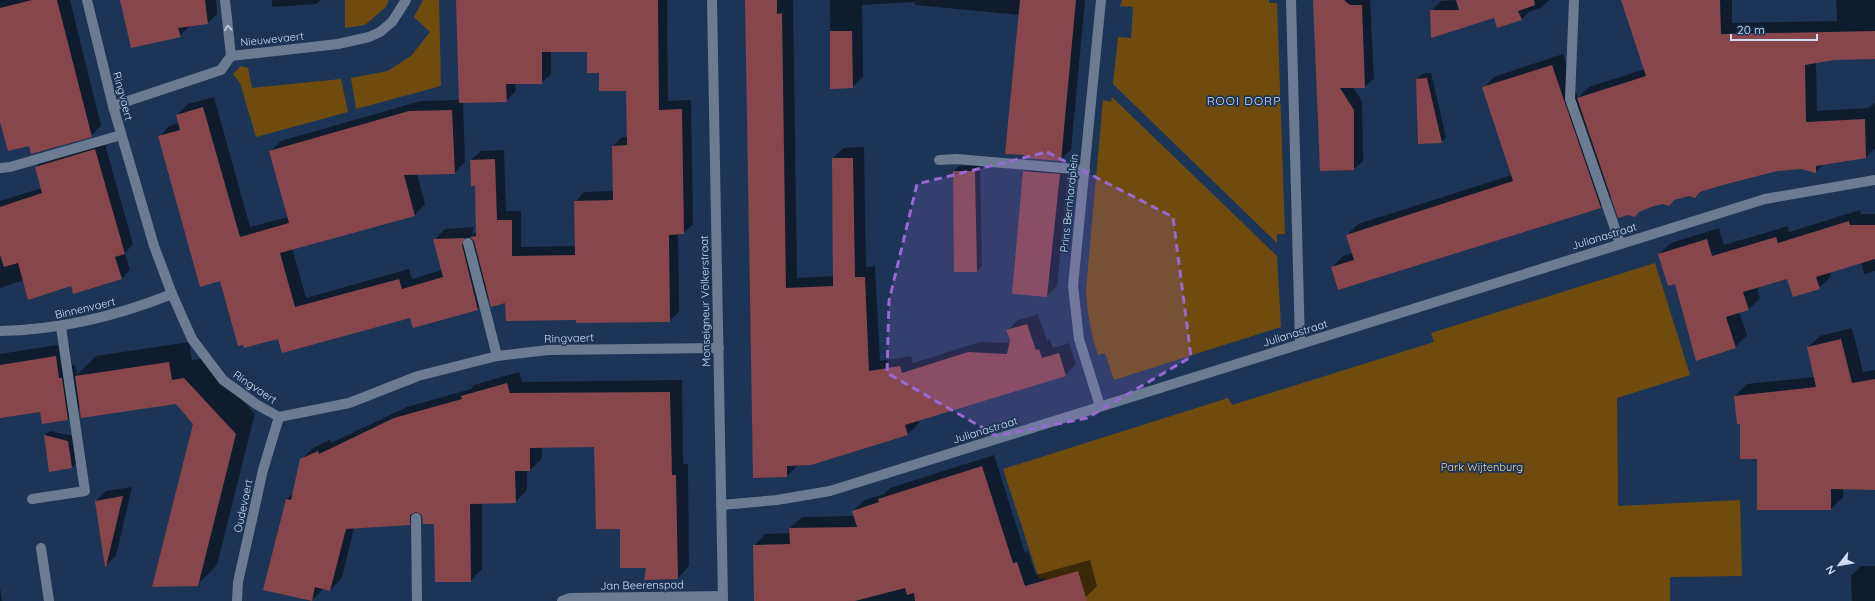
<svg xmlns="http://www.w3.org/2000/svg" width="1875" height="601" font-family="Quicksand,sans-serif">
<rect width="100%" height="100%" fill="#1c3556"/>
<g fill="#6f4c0e">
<polygon points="345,0 389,0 386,7 365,25 345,28"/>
<polygon points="423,0 439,0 441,86 356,109 351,78 388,71 412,55 430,32 414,17"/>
<polygon points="1122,0 1269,0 1269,3 1277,3 1285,234 1277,234 1277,243 1113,84 1118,37 1131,38 1133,7 1120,6"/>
<polygon points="241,66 248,68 252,88 341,79 348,112 256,137 240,83 233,74"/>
<path d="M1112 97 1277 256 1281 327 1114 380 1105 353 1098 355C1091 334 1087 313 1086 290L1103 100 1111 102Z"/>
<polygon points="1655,263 1690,375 1617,398 1618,506 1740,500 1742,576 1670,577 1670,601 1050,601 1044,578 1039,579 1003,469 1228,398 1232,405 1434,342 1431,333"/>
</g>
<g fill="#0007" fill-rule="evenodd">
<polygon points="0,0 70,0 101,126 91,136 29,145 0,118"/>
<polygon points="121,0 216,0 217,14 208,23 189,26 180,36"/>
<polygon points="272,0 321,0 317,4 272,7"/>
<path d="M457 0H667L668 101 691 100 693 224 684 233 678 234 679 312 669 321 577 319 490 297 478 309 413 327 411 317 279 338 220 280 159 137 169 126 179 123 177 115 188 104 214 97 250 227 288 217 270 152 281 141 421 101 460 100ZM551 51H588L600 72 627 90 628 137H622L613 146 614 191 584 192 575 202 576 246 521 247V211H506L504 150 481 151 471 160 476 185 477 231 472 236 474 227 445 229 434 240 442 270 412 279 409 269 306 298 292 248 415 215 425 204 417 174 454 173 465 162 463 102 506 101 516 91 515 83H541L551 74Z"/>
<polygon points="746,0 793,0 797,278 834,276 833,158 843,148 864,147 866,267 875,266 880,361 911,356 913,363 980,342 1010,343 1008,330 1018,320 1038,314 1047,340 1050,339 1053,348 1069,343 1076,364 1066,375 918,420 919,423 908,434 811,464 798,465 787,476"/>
<polygon points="830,0 1085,0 1071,150 1060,160 1020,15 915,5 915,2 862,5 863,77 852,87 831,88"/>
<polygon points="1314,0 1370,0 1374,78 1365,87 1353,87 1362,101 1363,161 1354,169"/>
<polygon points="1457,0 1549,0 1541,8 1529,12 1521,20 1431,11 1441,1"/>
<polygon points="1622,0 1732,0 1732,23 1837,21 1836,0 1875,0 1875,58 1834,59 1816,62 1817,111 1869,108 1875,103 1875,148 1866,157 1824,164 1816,171 1801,168 1777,170 1719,185 1701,191 1695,197 1689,194 1663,203 1612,196 1600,207 1332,267 1343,256 1353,253 1347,235 1358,224 1512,175 1483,88 1494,77 1563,54 1578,98 1589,87 1645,69"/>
<polygon points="1431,73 1446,137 1441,142 1417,79 1422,74"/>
<polygon points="104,141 133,244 125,253 130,270 121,279 71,285 24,280 0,288 0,201 42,188 36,167 45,158"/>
<polygon points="1034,162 1069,165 1057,286 1047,296 1023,172"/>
<polygon points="959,166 980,166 982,266 977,271 954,171"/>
<polygon points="1860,210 1861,214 1875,214 1875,271 1864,274 1861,262 1830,272 1831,276 1819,288 1788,278 1757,287 1760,298 1748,310 1739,312 1747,335 1735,347 1676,283 1659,254 1671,243 1719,228 1724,245 1788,226 1789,232"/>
<polygon points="1852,328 1863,372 1875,370 1875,489 1843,488 1843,497 1831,509 1758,509 1758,458 1741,423 1735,396 1747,384 1815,377 1808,347 1820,336"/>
<polygon points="189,342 192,360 204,358 255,414 217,565 197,585 194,423 176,403 80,407 68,420 41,410 0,416 0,354 69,343 72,365 75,365 77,375 96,356"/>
<polygon points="519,372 522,382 682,380 683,464 688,464 689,566 678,578 647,567 621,528 595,446 542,447 542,458 530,470 527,470 527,490 515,502 482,502 482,569 470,581 435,523 420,513 409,524 354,527 342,578 330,590 323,589 311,601 264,589 287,499 294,492 301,460 313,448 330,440 331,443 407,407 471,389 474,385"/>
<polygon points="50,431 73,436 77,462 72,467 45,435"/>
<polygon points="994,455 1025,553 1028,551 1036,575 1090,560 1097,586 1086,597 1072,601 755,601 754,546 765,534 790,533 790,528 802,517 855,516 853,511 865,500 884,494 890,488"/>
<polygon points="132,487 116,556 105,566 96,501 106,491"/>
<polygon points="1861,566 1875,566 1875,601 1852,601 1851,576"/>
<polygon points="0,587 2,601 0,601"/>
</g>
<g fill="#86464c">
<polygon points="32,0 57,0 92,137 31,154 29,146 8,151 0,122 0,8"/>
<polygon points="120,0 205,0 208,24 178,28 181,37 131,48"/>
<polygon points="456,0 658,0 659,110 682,109 684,234 669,235 670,322 576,323 576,320 506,321 505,303 491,307 474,241 470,237 476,236 475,186 471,186 470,160 495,159 497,220 512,220 512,256 575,255 574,201 613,200 612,146 627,145 626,91 599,91 599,73 587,73 587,52 542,52 542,84 506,84 507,102 459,103"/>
<polygon points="745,0 777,0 777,14 782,13 786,288 833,286 832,158 853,158 855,277 865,277 869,371 900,366 902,373 968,352 1007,354 1010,340 1006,330 1027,324 1036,350 1039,349 1042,358 1059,353 1066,376 905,425 908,435 811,465 787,466 787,477 753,478"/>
<polygon points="1020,0 1076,0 1061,161 1024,158 1024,155 1005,154"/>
<polygon points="1313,0 1344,0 1350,5 1362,5 1365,88 1340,88 1354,110 1354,170 1320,171"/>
<polygon points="1456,0 1534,0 1535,5 1518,11 1522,20 1497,28 1494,18 1431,38 1430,10 1459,10"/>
<polygon points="1621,0 1720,0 1721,34 1875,31 1875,59 1834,60 1805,65 1806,122 1865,119 1866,158 1816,166 1816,173 1801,169 1777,171 1719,186 1700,192 1695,198 1689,196 1674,200 1669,206 1663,204 1654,206 1639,212 1635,217 1628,215 1618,218 1577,98 1646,76"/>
<polygon points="830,31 852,31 853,88 830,89"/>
<polygon points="1552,65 1601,208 1338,290 1331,267 1354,260 1346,235 1513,181 1482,87"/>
<polygon points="1427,78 1442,143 1418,144 1416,79"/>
<polygon points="203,107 240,237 289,223 269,151 409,111 452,110 455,174 404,175 415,216 280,253 295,307 399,279 402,289 443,277 433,239 465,238 462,245 478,310 413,328 410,318 282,353 278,339 244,348 243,345 238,346 220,281 200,287 158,136 180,130 176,115"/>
<polygon points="95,149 125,254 115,257 122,279 73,294 71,286 28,300 18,263 4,267 0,255 0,207 42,193 35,167"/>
<polygon points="953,171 975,171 977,272 954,272"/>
<polygon points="1023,171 1060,174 1047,297 1012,294"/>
<polygon points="1849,221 1850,225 1875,225 1875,259 1816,277 1820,289 1793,297 1787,279 1743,292 1749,310 1726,317 1736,348 1696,361 1675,284 1668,286 1658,254 1707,239 1712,256 1776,237 1778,243"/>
<polygon points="1841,339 1852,383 1875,379 1875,490 1831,489 1831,510 1757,510 1757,459 1740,459 1740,424 1737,424 1734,396 1816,387 1807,347"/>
<polygon points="56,356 59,378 62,378 68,420 42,424 40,412 0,418 0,365"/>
<polygon points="169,362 172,380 184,378 236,434 198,586 152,587 193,424 176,404 81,418 75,376"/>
<polygon points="507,383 510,393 670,392 672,475 676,475 678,579 644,580 646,568 620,568 620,529 596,529 594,447 530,448 530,471 515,471 516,503 470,504 471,582 435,582 434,524 423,524 422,515 416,512 410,515 410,525 346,529 330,591 315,587 312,601 263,590 286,499 291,500 300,459 318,451 319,454 394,418 462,399 461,396"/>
<polygon points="44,435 68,441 72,468 49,472"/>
<polygon points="982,466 1013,563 1017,562 1025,586 1078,571 1087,601 915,601 914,593 907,595 905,588 855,601 754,601 753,545 790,544 789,528 857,527 852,511 879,502 878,499"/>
<polygon points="123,496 106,567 105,567 95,501"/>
</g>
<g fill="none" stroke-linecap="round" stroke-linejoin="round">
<g stroke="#6b7c92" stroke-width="10">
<polyline points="87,0 113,106 154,246 172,294 192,339 223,380 256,404 279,417 349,403 418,376 497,356 548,350 719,348"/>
<polyline points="225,0 231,56"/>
<polyline points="712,0 723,601"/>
<polyline points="1291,0 1300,344"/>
<polyline points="1574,0 1570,99 1620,243"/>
<polyline points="113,106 221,70 231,56 338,44 369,37 380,32 392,22 406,0"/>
<polyline points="939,160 957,159 1085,170"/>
<polyline points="0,168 10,167 121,135"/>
<polyline points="468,243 497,356"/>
<path d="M0 331C59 330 117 316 172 294"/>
<polyline points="1100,406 1079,339 1073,286 1101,0"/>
<polyline points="32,499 85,491 61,327"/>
<polyline points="721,505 777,500 830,491 1765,199 1875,180"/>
<polyline points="416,518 417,601"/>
<polyline points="41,548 49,601"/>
<polyline points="237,601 238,582 263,470 279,417"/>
<polyline points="562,601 570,598 723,596"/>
</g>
</g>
<defs><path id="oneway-chevron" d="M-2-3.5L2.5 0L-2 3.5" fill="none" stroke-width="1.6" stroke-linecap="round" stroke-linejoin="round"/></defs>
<use stroke="#c0cfe4" href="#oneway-chevron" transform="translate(228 28) rotate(-96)"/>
<path fill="#986ad1" fill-opacity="0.2" stroke="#986ad1" stroke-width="3" stroke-dasharray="8 5" stroke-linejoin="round" d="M1047 152 1173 217 1191 357 1087 418 997 436 887 373 889 301 917 184Z"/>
<g text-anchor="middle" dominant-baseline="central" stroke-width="3.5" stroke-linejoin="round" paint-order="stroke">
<g font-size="11" fill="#cfdef3" stroke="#1c3556">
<text transform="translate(272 39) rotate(-6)">Nieuwevaert</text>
<text transform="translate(123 96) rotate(75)">Ringvaert</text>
<text transform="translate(1069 203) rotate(-84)">Prins Bernhardplein</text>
<text transform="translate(1604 236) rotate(-17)">Julianastraat</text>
<text transform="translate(705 301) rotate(-91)">Monseigneur Völkerstraat</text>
<text transform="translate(85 308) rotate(-13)">Binnenvaert</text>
<text transform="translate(1295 333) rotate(-17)">Julianastraat</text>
<text transform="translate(569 338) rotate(-2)">Ringvaert</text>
<text transform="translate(255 387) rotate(34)">Ringvaert</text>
<text transform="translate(985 430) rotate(-17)">Julianastraat</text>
<text transform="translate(243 506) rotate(-78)">Oudevaert</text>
<text transform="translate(642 585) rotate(-1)">Jan Beerenspad</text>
</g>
<g font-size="11" fill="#fed192" stroke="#1c3556">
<text x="1482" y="467">Park Wijtenburg</text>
</g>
<g font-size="12" letter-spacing="1" fill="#cfdef3" stroke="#1c3556">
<text x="1244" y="100">ROOI DORP</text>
</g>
</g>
<g transform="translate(1839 565) rotate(239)" stroke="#1c3556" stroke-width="3" paint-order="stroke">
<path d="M0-3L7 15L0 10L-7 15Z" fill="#cfdef3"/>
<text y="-6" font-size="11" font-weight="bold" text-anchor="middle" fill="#cfdef3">N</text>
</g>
<path d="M1731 34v6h86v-6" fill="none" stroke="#cfdef3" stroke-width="2"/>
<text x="1737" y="34" font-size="12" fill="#cfdef3" stroke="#1c3556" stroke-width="3" paint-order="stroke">20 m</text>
</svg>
